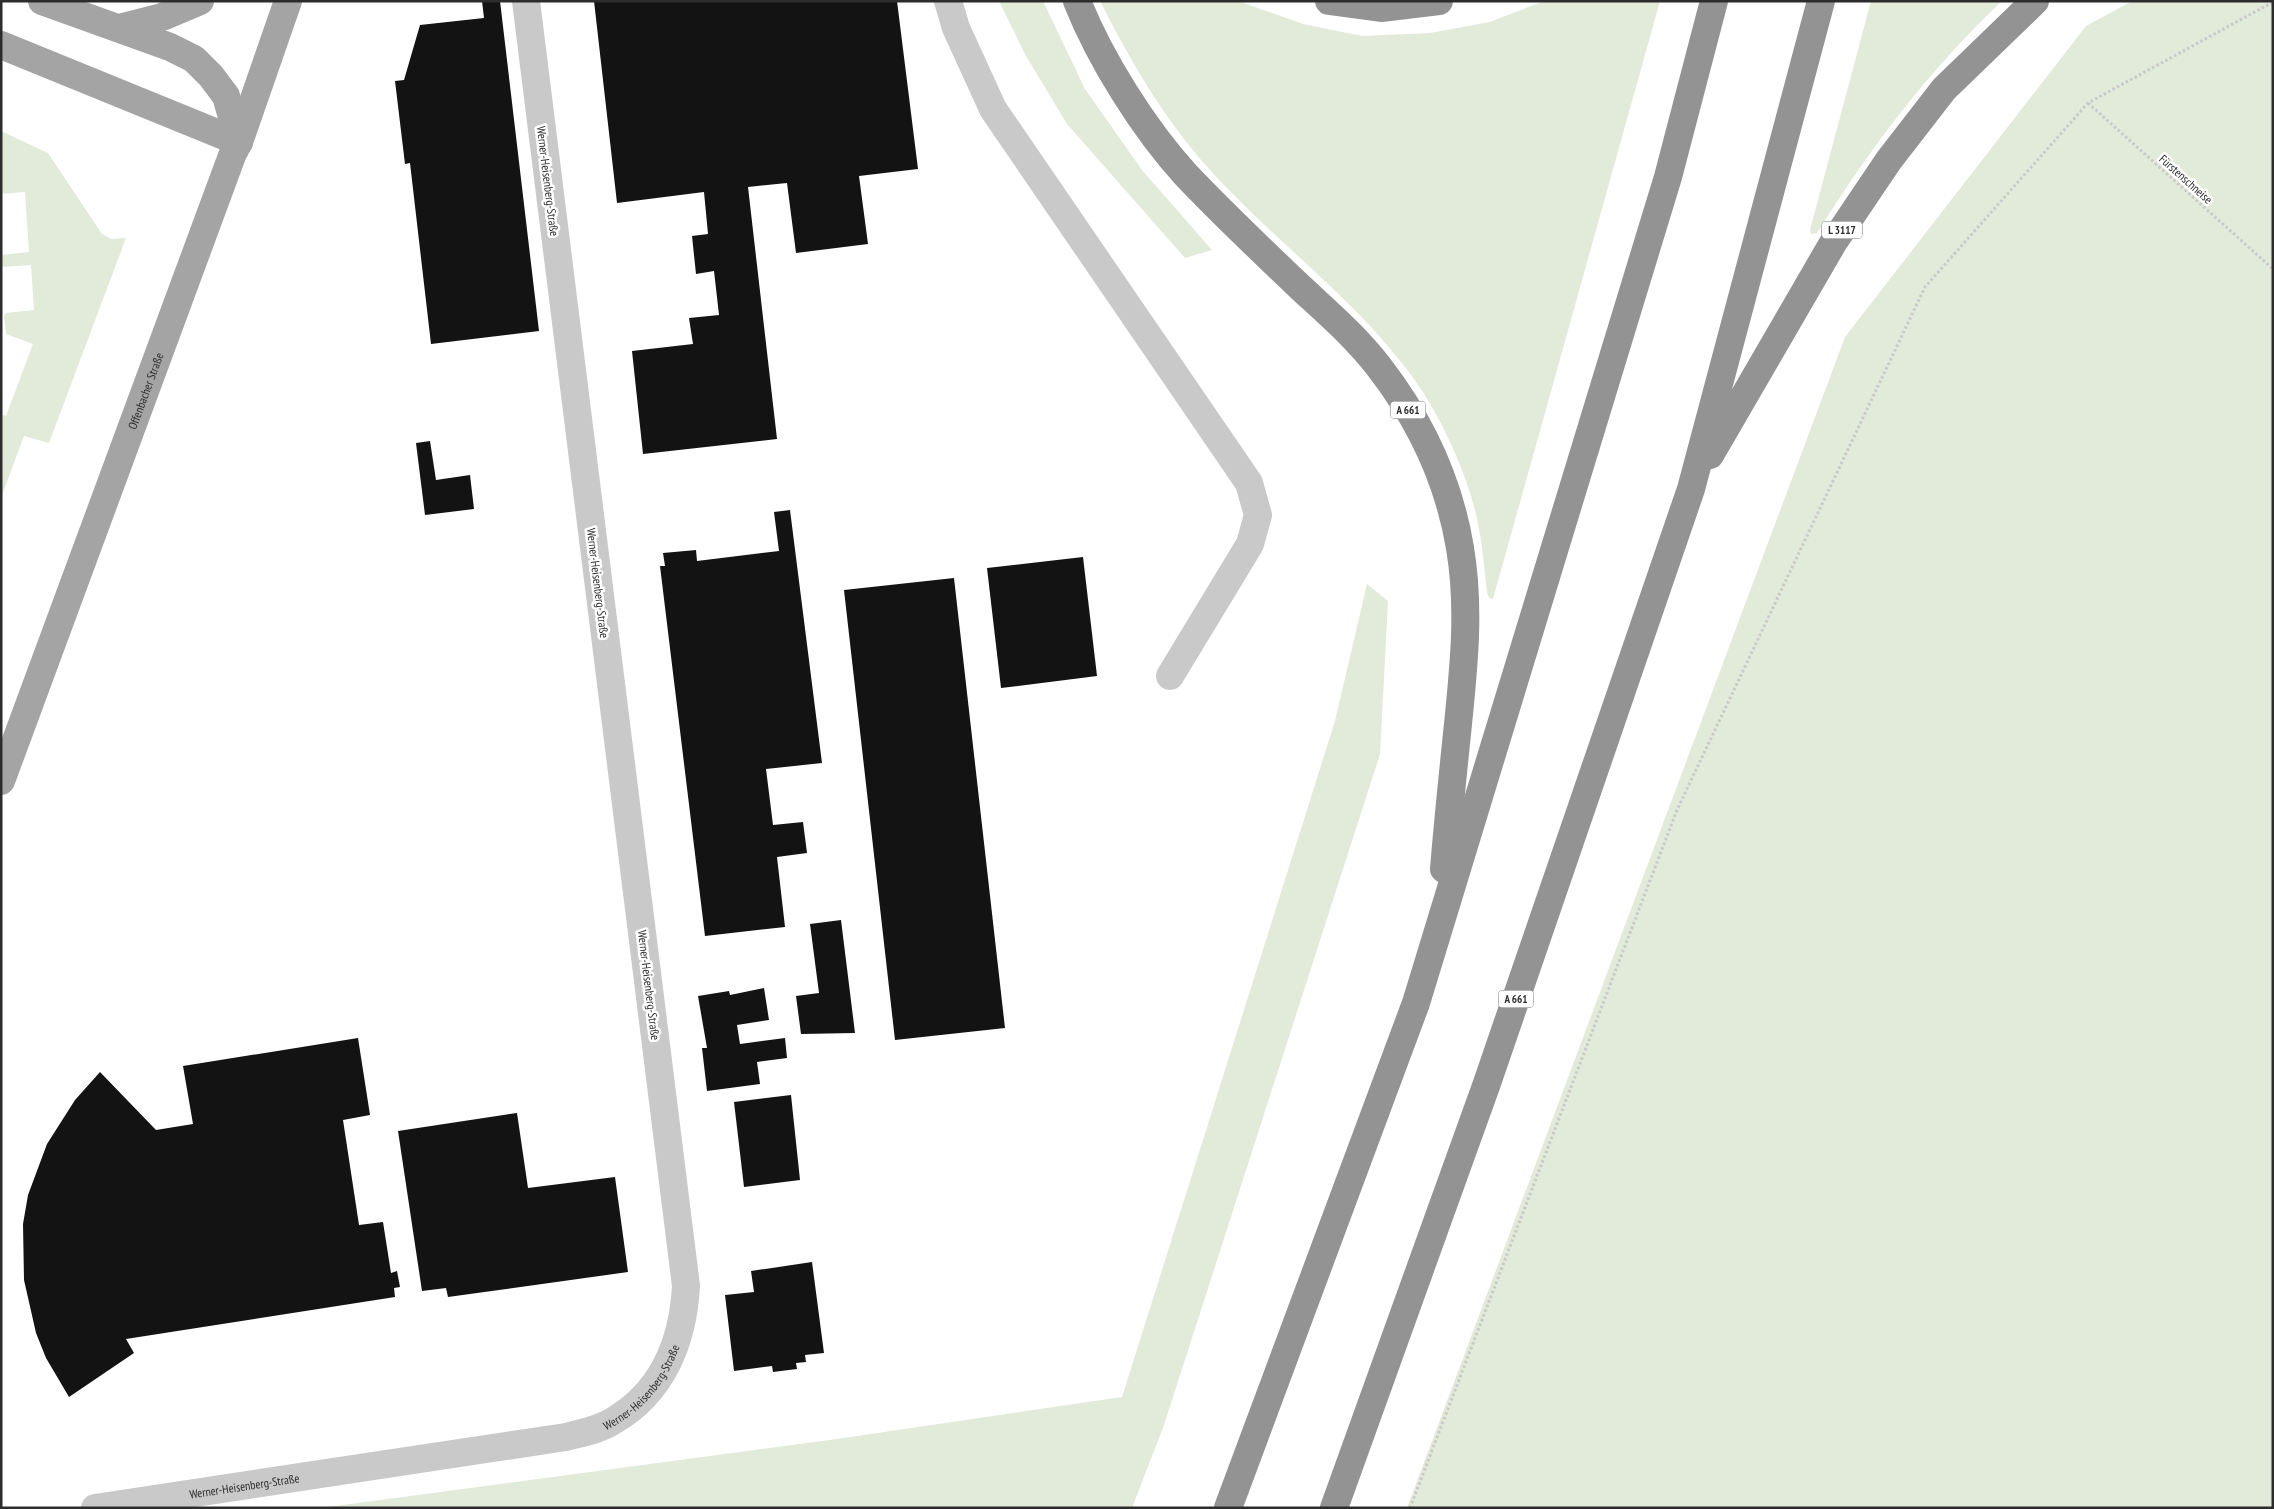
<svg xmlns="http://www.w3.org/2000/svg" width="2274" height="1509" font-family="'PT Sans Narrow',sans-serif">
<rect width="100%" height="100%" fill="#fff"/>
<g fill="#e2ead9">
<polygon points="999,1 1043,1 1085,89 1142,170 1212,250 1185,258 1067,124 1026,56"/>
<path d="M1100 1H1238L1303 24 1362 36 1430 33 1490 22 1544 1H1660L1493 599 1489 598 1487 592C1484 566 1482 539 1476 514 1465 468 1437 408 1408 371 1351 295 1272 239 1209 169 1164 119 1130 60 1100 1Z"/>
<path d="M1871 1H2002C1929 70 1870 148 1817 233L1811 234 1810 230Z"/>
<polygon points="2132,1 2273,1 2273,1508 1407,1508 1845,337 2086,26"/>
<polygon points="1,131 48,153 102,234 111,239 126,238 49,443 24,436 1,498 1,414 6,416 33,344 6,334 4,316 6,313 34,310 31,265 1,267 1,255 29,252 25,192 1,194"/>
<polygon points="1367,584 1388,601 1380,754 1164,1425 1132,1508 320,1508 837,1439 1122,1397 1335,721"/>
</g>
<g fill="#131313">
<polygon points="482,1 500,1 539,331 431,344 410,163 405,164 395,81 404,80 420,25 484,18"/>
<polygon points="594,1 897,1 918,169 859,176 868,244 796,253 787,183 748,187 777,439 643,454 632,351 693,344 689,318 719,315 714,271 696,274 692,236 708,234 704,192 617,203"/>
<polygon points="430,441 436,480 470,475 474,509 425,515 416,443"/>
<polygon points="790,510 822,763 766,769 773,825 803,822 807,853 777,857 785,927 705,936 660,566 665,566 663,553 696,550 697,561 779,551 774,512"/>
<polygon points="1083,557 1097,676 1001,688 987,568"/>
<polygon points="954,578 1005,1028 895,1040 844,590"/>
<polygon points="841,920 855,1033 801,1034 796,996 819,993 810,924"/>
<polygon points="764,988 769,1020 737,1025 740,1044 785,1038 787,1058 757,1062 760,1084 707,1091 702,1048 707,1048 698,996 729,991 730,995"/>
<polygon points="358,1038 370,1115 343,1120 359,1225 383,1222 391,1273 397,1271 400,1287 394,1288 395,1297 126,1339 134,1353 69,1397 46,1358 36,1333 24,1280 23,1224 28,1195 47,1144 75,1100 100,1072 156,1130 193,1124 183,1066"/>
<polygon points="791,1095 800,1180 744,1187 734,1102"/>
<polygon points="517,1113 528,1188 615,1177 628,1272 448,1297 446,1288 422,1291 398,1131"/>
<polygon points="812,1262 824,1353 805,1355 806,1362 796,1363 797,1369 773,1372 772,1366 734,1371 725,1295 754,1292 751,1271"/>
</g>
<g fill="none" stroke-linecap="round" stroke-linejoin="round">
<g stroke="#c9c9c9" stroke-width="3" stroke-dasharray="2.5 2.5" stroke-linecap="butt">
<polyline points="2088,103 2273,269"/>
<polyline points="1410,1508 1677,810 1925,287 2088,103 2273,2"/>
</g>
<g stroke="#c9c9c9" stroke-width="28">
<polyline points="948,1 956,28 993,109 1249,483 1258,515 1250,544 1170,676"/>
<path id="s1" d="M95 1508 566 1437C581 1433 599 1430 613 1421 663 1392 683 1341 686 1286L526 1"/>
</g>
<g stroke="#a4a4a4" stroke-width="28">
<polyline points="42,1 170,47 194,59 211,76 226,96 239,142"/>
<polyline points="119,28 162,17 200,1"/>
<polyline points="1,45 239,142"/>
<path id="s2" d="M1 781 233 153 239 142 288 1"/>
</g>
<g stroke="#939393" stroke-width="28">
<path d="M1077 1C1100 59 1144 129 1186 175 1223 214 1262 251 1301 288 1328 313 1356 337 1379 367 1420 420 1449 481 1460 548 1470 607 1464 665 1458 724 1453 772 1448 820 1444 869"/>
<polyline points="1329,1 1381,8 1439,1"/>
<polyline points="1710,455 1833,243 1889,160 1944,89 2035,1"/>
<polyline points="1228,1508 1416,1003 1668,177 1714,1"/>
<polyline points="1334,1508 1486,1086 1691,489 1821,1"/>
</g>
</g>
<g text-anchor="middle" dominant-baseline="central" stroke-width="5" stroke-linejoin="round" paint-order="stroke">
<g fill="#fff" stroke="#6b6b6b" stroke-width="1">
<rect x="1822" y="221.5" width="40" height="17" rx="4"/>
<rect x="1390.5" y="401.5" width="35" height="17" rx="4"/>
<rect x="1498.5" y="990.5" width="35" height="17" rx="4"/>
</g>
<g font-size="11" font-weight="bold" fill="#2c2c2c">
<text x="1842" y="230">L 3117</text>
<text x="1408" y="410">A 661</text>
<text x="1516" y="999">A 661</text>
</g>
<g font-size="12" fill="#2c2c2c" stroke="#fff">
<text transform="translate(2186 179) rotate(42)">Fürstenschneise</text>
<text transform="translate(548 181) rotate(83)">Werner-Heisenberg-Straße</text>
<text stroke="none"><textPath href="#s2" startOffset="416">Offenbacher Straße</textPath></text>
<text transform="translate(598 583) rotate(83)">Werner-Heisenberg-Straße</text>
<text transform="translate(649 985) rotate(83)">Werner-Heisenberg-Straße</text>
<text stroke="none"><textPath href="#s1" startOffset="571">Werner-Heisenberg-Straße</textPath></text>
<text stroke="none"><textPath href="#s1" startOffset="151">Werner-Heisenberg-Straße</textPath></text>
</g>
</g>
<rect width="2274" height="1509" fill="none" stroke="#2c2c2c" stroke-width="5"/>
</svg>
